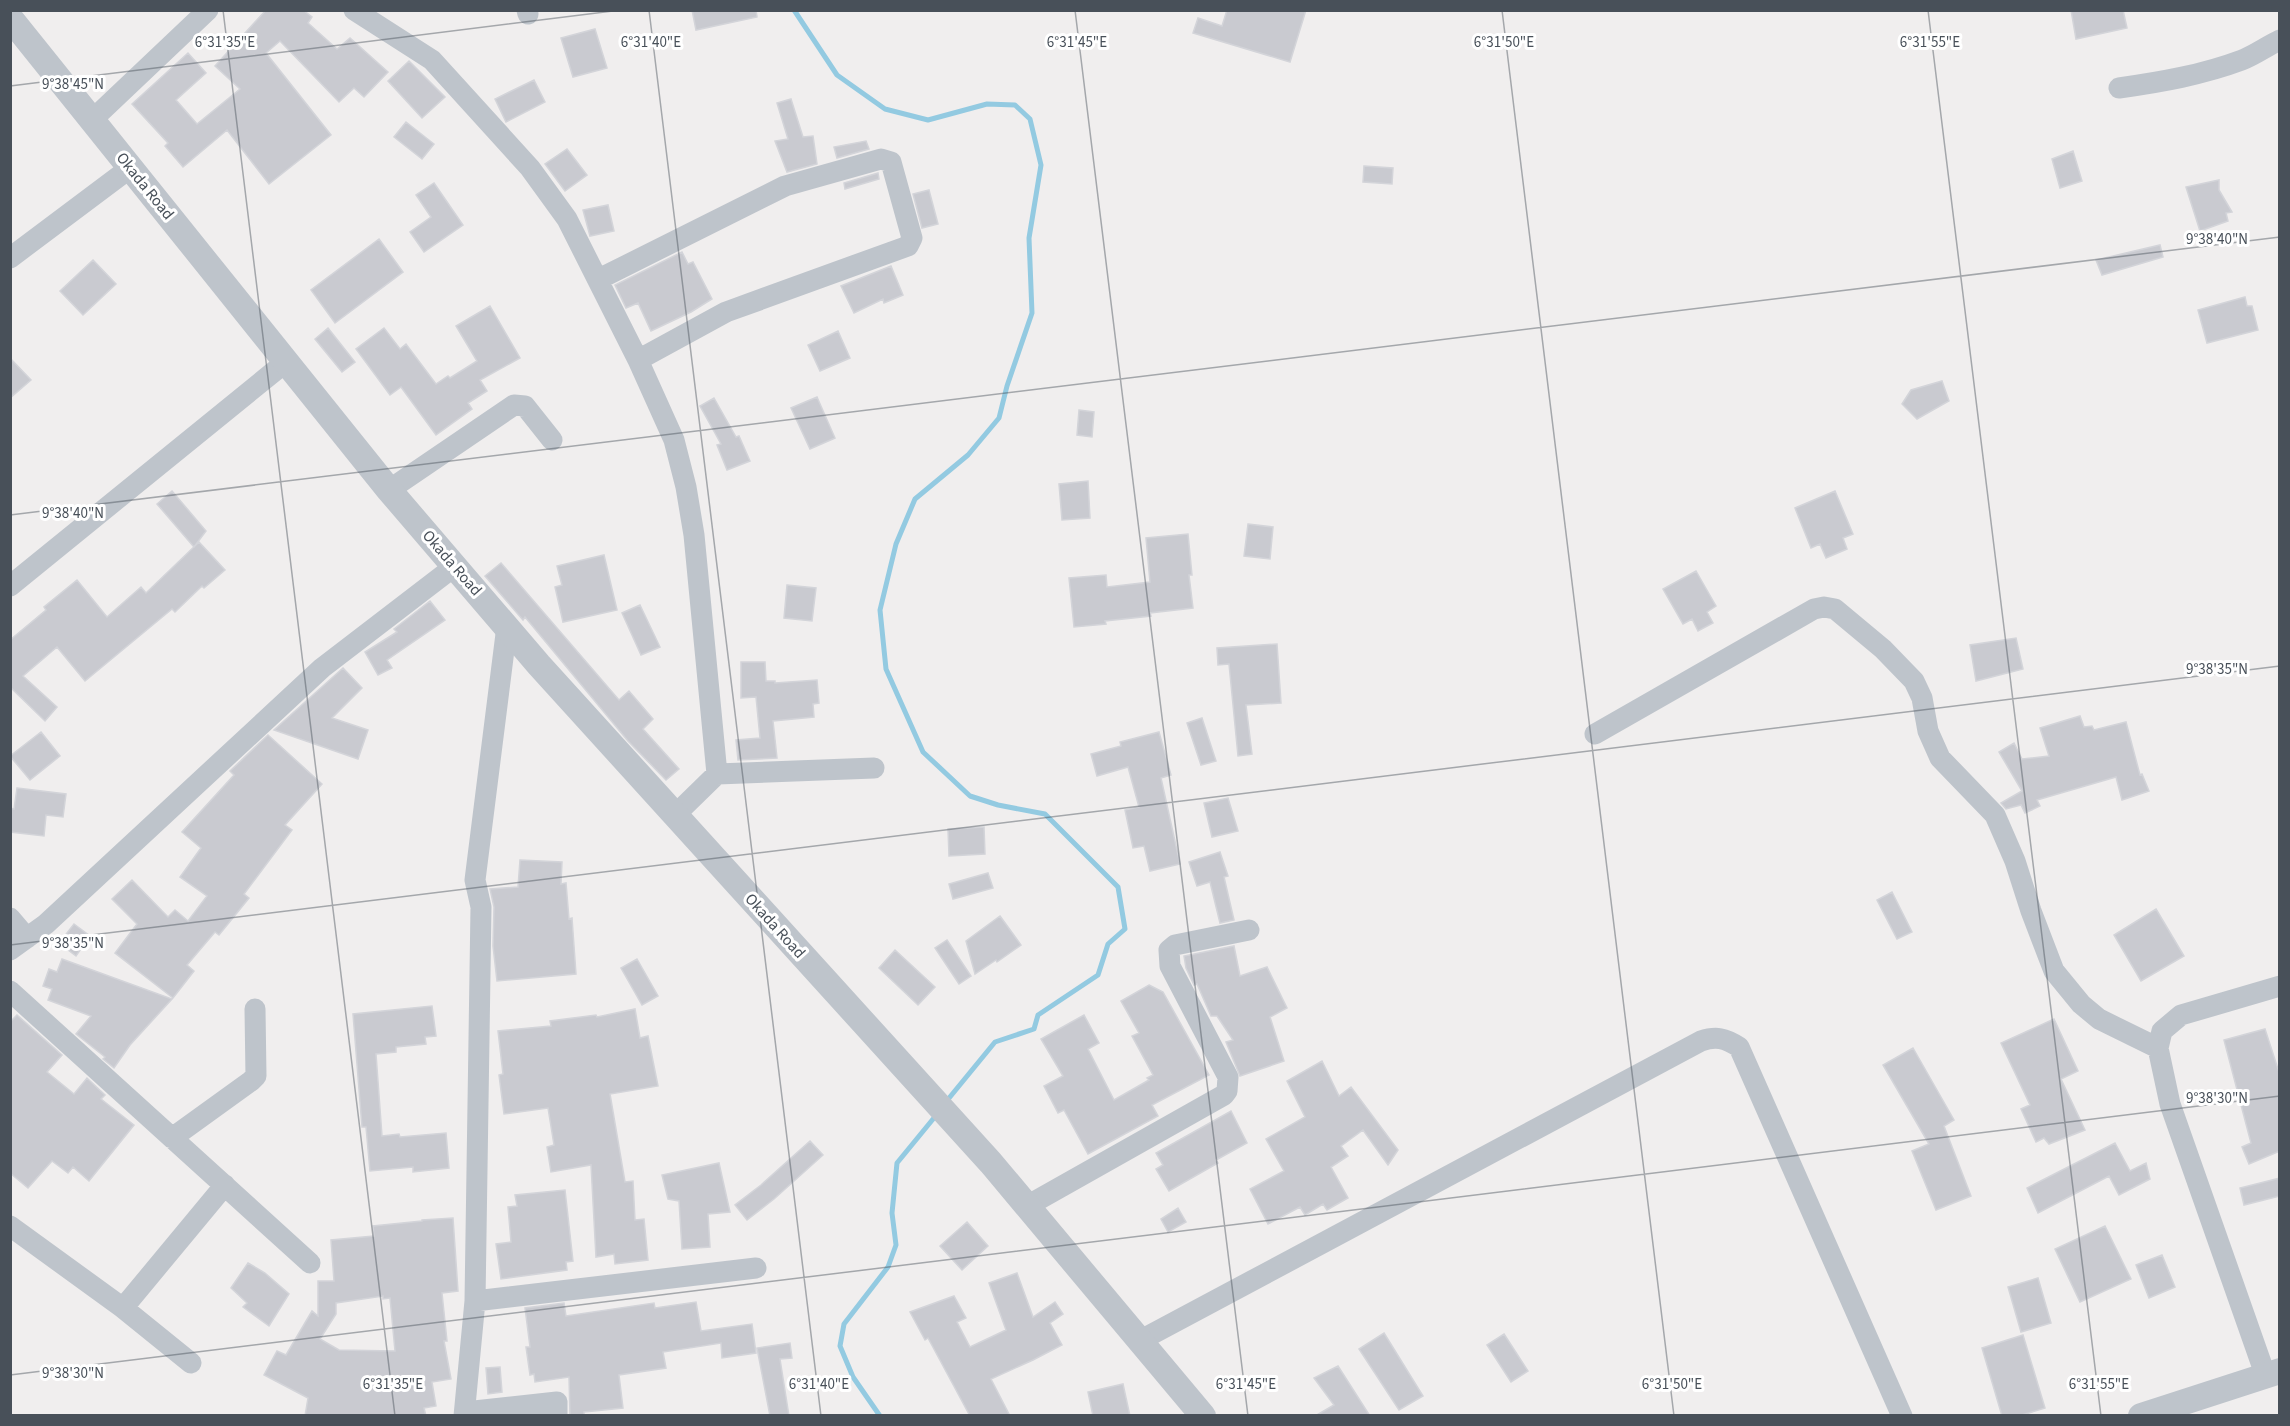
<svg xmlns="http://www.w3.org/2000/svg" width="2290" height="1426" font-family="'Source Sans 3',sans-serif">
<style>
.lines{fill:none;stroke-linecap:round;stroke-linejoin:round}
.stream{stroke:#93cae1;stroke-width:5}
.building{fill:#c9cad0;stroke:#d3d4d9;stroke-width:1.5;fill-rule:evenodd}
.minor{stroke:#bec4cb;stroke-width:21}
.tertiary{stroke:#bec4cb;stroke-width:26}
.ticks{fill:none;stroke:#485059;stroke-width:1.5;stroke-opacity:0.45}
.labels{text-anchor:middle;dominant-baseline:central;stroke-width:6;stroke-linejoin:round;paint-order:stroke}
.street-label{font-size:16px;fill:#485059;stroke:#fff}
.ticks-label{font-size:15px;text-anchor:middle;fill:#485059;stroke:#fff;stroke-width:6;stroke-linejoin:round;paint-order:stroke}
</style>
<rect width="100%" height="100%" fill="#f0eeee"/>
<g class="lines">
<!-- stream -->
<path class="stream" d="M794,10L837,75L885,109L928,120L987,104L1015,105L1030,119L1041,165L1029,238L1032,313L1007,386L999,418L968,455L915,499L896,544L880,610L886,669L923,752L970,796L998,805L1045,814L1118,887L1125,929L1108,944L1098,975L1038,1015L1034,1029L995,1042L945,1103
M880,1416L853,1377L840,1346L844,1324L888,1267L896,1245L892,1213L897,1163L938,1113"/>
</g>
<!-- building -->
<path class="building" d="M266,10H303L312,17L308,23L337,49L350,38L388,72L364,97L354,88L339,102L280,41L266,53L331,135L269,184L227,130L183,167L165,146L168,143L132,104L188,53L206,73L176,100L197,124L240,89L215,66Z
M692,10H756L757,17L696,30Z
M1227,10H1306L1290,62L1193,33L1198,18L1222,26Z
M2071,10H2123L2127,28L2076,39Z
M595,29L607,68L573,77L561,38Z
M409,61L445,97L422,118L388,81Z
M534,80L545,102L506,122L495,99Z
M791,99L803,137L813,136L817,164L787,172L775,141L788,139L777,103Z
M406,122L434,144L422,159L394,137Z
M866,141L869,149L837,158L834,147Z
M567,149L587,175L565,191L545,164Z
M2073,151L2082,181L2060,188L2052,159Z
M1364,166L1393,168L1392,184L1363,182Z
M878,173L879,179L845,189L844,183Z
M2219,180V190L2232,212L2226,213L2228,221L2200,231L2186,187Z
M434,183L463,225L424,252L410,232L431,217L416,195Z
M929,190L938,224L922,228L913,194Z
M608,205L614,231L590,236L583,210Z
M379,239L403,272L335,323L311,290Z
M2160,245L2163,257L2102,275L2096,260Z
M682,252L688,264L693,262L712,299L691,312L651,331L638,303L626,308L615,285Z
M93,260L116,284L83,315L60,291Z
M891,266L903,295L884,303L883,299L854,313L841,286Z
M2245,297L2247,306H2252L2258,330L2207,343L2198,310Z
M490,306L520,358L480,380L487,391L468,403L472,409L436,435L401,387L390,395L356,349L384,328L400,349L406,344L436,384L448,376L450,378L477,361L456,326Z
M328,328L355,362L342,372L315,339Z
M838,331L850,358L820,371L808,345Z
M10,358L31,380L10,398Z
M1942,381L1949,401L1917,419L1902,404L1911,390Z
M817,397L835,438L810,449L791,408Z
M714,398L736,437L739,436L750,461L727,470L717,445L721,444L700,406Z
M1079,410L1094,412L1092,437L1077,435Z
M1088,481L1090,518L1062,520L1059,484Z
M172,491L206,531L194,547L157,504Z
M1835,491L1853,534L1843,538L1847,549L1826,558L1820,544L1811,548L1795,508Z
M1248,524L1273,527L1270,559L1244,556Z
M1188,534L1192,575H1189L1193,608L1150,613L1151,616L1105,621L1106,624L1074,627L1069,578L1106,575L1107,587L1150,582L1146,538Z
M199,542L225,570L204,588L202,586L175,612L172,609L85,681L57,647L23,676L57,707L45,721L10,687V640L46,610L44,607L77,580L107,617L141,587L146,593Z
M604,555L617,610L563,622L555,587L562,585L557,566Z
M501,563L619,700L629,691L653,719L643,729L679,769L666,780L628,741L525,617L523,620L485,576Z
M1696,571L1716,606L1707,612L1713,623L1698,631L1692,619L1683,624L1663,589Z
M787,585L816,588L812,621L784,618Z
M430,601L445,620L387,660L392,668L378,675L365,652L397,632L394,629Z
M640,605L660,647L641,655L622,613Z
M2016,638L2023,669L1976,681L1970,645Z
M1277,644L1281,703L1246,705L1252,754L1238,756L1229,664L1218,665L1217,648Z
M741,662H765L766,681H775V683L817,680L819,703L813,704L814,717L773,721L777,758L738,760L736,740L760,738L756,697L741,698Z
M343,668L362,688L332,718L368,730L358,759L274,730Z
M2080,716L2084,727L2092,726L2094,730L2126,722L2140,775L2142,774L2149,791L2122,800L2116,777L2037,800L2040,806L2025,813L2021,805L2006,809L2001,803L2022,791L1999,752L2014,743L2022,759L2049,756L2040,728Z
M1202,718L1216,761L1201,765L1187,723Z
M41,732L60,756L30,780L10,756Z
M1159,732L1171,775L1161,778L1180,864L1150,871L1144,846L1133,848L1125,810L1139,807L1128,767L1097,776L1091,754L1121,746L1120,742Z
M268,735L322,784L285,825L292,830L244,894L249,898L219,935L215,932L187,965L194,971L173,998L115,953L137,924L112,899L132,880L168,917L175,910L188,921L207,896L180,877L201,848L182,832L234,775L230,771Z
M17,788L66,794L63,817L46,815L44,836L10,832V808L14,809Z
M1228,798L1238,831L1212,837L1204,803Z
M984,827L985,854L949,856L948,829Z
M1220,852L1228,876L1224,877L1234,920L1220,923L1210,882L1197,886L1189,862Z
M520,860L562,862L561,884L566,883L569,919L572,918L576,974L497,981L493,946L494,907L490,889L518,887Z
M988,873L993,888L953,899L949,884Z
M1892,892L1912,932L1897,939L1877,900Z
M2156,909L2184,956L2141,981L2114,935Z
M1000,916L1021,945L997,962L996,960L975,974L966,941Z
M74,924L90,936L76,956L59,943Z
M947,940L971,976L959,984L935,948Z
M1234,946L1240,976L1267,967L1287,1008L1270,1017L1284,1061L1240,1076L1226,1042L1233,1040L1217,1016H1211L1197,984L1194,985L1186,968L1184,956Z
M895,950L935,987L918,1005L879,968Z
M62,959L172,999L130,1045L114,1068L103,1059L105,1057L76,1034L91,1016L48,1000L52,989L43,986L49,969L57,972Z
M637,959L658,996L642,1005L621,968Z
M1149,985L1163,992L1209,1075L1152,1105L1158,1116L1088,1154L1064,1110L1058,1113L1044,1086L1063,1076L1041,1039L1084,1015L1099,1043L1088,1049L1114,1100L1149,1080L1147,1078L1153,1075L1132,1036L1139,1033L1121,1001Z
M432,1006L436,1036L425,1037L426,1044L396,1047V1052L376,1054L382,1136L399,1134L400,1137L446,1133L449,1168L413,1172V1167L370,1171L366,1127H362L353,1014Z
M635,1009L640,1038L648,1036L658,1086L610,1094L625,1182L633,1181L635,1220L644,1219L648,1260L615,1264L614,1254L596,1257L591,1165L551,1172L547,1147L554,1145L548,1108L504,1114L499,1075L503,1074L498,1031L551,1026L550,1021L596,1015L597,1017Z
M17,1015L62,1055L47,1072L74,1094L87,1078L105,1095L101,1099L134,1125L89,1181L73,1167L68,1173L52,1161L28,1188L10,1173V1022Z
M2054,1019L2078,1071L2061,1079L2085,1130L2049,1144L2044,1138L2036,1142L2021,1109L2030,1105L2001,1043Z
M2265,1029L2280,1075V1151L2249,1164L2242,1147L2251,1143L2224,1040Z
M1913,1048L1954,1120L1944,1126L1971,1196L1936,1210L1912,1151L1929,1144L1883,1065Z
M1322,1061L1339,1096L1351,1087L1398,1150L1388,1165L1363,1130L1341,1146L1348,1156L1331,1167L1348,1198L1327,1210L1323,1204L1305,1215L1300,1207L1268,1224L1250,1189L1284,1171L1266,1139L1305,1117L1287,1081Z
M1231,1111L1247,1143L1216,1160L1218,1163L1169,1191L1156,1169L1163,1165L1156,1153Z
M810,1141L823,1155L774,1199L747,1220L735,1205L761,1185Z
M2115,1143L2130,1171L2146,1163L2150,1179L2119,1195L2109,1176L2038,1213L2027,1188Z
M719,1163L730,1212L708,1214L710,1247L682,1249L679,1201L668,1199L662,1175Z
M2280,1178V1196L2244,1205L2240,1188Z
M565,1190L573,1261L566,1262L567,1270L501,1279L496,1244L511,1242L508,1207L517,1206L515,1195Z
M1178,1208L1186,1222L1168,1232L1161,1219Z
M453,1218L458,1291L442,1293L447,1341H444L451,1379L432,1382L436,1406L424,1408L426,1416H305L308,1398L264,1375L277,1351L286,1355L312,1311L318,1316V1281H334L331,1240L374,1236L373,1226L422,1221V1220ZM383,1296V1299L390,1298L395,1351L339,1350L320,1339L336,1314V1303Z
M967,1222L988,1246L962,1270L940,1246Z
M2105,1226L2131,1279L2080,1302L2055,1249Z
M2162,1255L2175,1287L2149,1298L2136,1265Z
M248,1263L265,1273L289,1294L269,1326L243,1307L247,1303L231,1288Z
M1017,1273L1033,1317L1055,1302L1063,1314L1050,1323L1062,1345L1033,1360L991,1379L1010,1416H970L928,1338L925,1340L910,1312L954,1296L966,1318L957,1322L970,1347L1006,1330L989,1283Z
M2038,1278L2051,1323L2021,1332L2008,1287Z
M696,1302L701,1331L752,1324L756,1353L722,1358L721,1343L663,1352L666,1368L619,1375L623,1408L584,1412V1416H570L569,1377L535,1382L534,1374L530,1375L526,1347H530L525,1308L564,1303L566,1316L654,1303L655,1308Z
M1384,1333L1423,1396L1399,1410L1359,1349Z
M1504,1334L1528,1371L1511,1382L1487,1345Z
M2023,1335L2045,1408L2019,1416H2002L1982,1348Z
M790,1343L792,1358L780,1359L789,1416H770L757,1348Z
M1338,1366L1370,1416H1315L1334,1405L1314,1378Z
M500,1367L502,1392L488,1394L486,1368Z
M1123,1384L1130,1416H1093L1088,1392Z"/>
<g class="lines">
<!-- minor -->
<path class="minor" d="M354,10L432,60L530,168L567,219L638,360L674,440L686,487L694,535L717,774L674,816
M527,10L528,14
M2119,88C2161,82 2202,75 2242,60C2255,55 2267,46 2280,40
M92,120L208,10
M10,258L130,168
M599,279L785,186L881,159L891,162L912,238L908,246L726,312L638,360
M389,490L514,405L525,406L552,440
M10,586L287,361
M1595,734L1814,609L1824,607L1835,609L1883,649L1914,681L1922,698L1928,731L1940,758L1995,815L2015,861L2031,911L2054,971L2081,1004L2099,1019L2158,1048
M717,774L874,768
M10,918L27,938
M10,950L46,924L322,668L455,566
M10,991L310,1263
M172,1138L251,1081L256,1076L255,1009
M1027,1206L1224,1095L1227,1091L1228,1077L1170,966L1169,950L1175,945L1249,930
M10,1226L123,1308L191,1363
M475,1301L756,1268
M123,1308L225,1185
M1141,1340L1701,1041C1716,1036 1725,1038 1739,1047L1902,1416
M2265,1374L2170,1104L2158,1048L2162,1031L2181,1015L2280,986
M465,1412L557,1402V1416
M464,1416L475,1301L481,907L475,880L507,626"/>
<!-- tertiary -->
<path class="tertiary" d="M10,18L389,490L539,665L991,1163L1203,1416
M2141,1416L2280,1371"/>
</g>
<!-- ticks -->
<path class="ticks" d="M223,10L395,1416M649,10L821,1416M1075,10L1248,1416M1502,10L1674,1416M1928,10L2101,1416M10,86L621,10M10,515L2280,237M10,945L2280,666M10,1375L2280,1096"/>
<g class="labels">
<!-- street labels -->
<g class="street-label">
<text transform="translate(145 186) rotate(51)">Okada Road</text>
<text transform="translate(452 563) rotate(49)">Okada Road</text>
<text transform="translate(775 926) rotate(48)">Okada Road</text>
</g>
</g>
<g class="ticks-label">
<text x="225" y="47">6°31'35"E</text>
<text x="651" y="47">6°31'40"E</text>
<text x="1077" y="47">6°31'45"E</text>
<text x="1504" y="47">6°31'50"E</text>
<text x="1930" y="47">6°31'55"E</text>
<text x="73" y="89">9°38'45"N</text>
<text x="2217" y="244">9°38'40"N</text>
<text x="73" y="518">9°38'40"N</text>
<text x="2217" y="674">9°38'35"N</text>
<text x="73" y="948">9°38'35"N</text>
<text x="2217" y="1103">9°38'30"N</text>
<text x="73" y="1378">9°38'30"N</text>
<text x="393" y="1389">6°31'35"E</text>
<text x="819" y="1389">6°31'40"E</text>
<text x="1246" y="1389">6°31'45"E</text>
<text x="1672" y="1389">6°31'50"E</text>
<text x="2099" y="1389">6°31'55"E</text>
</g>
<!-- border -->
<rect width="2290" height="1426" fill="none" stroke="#485059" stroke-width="24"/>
</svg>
